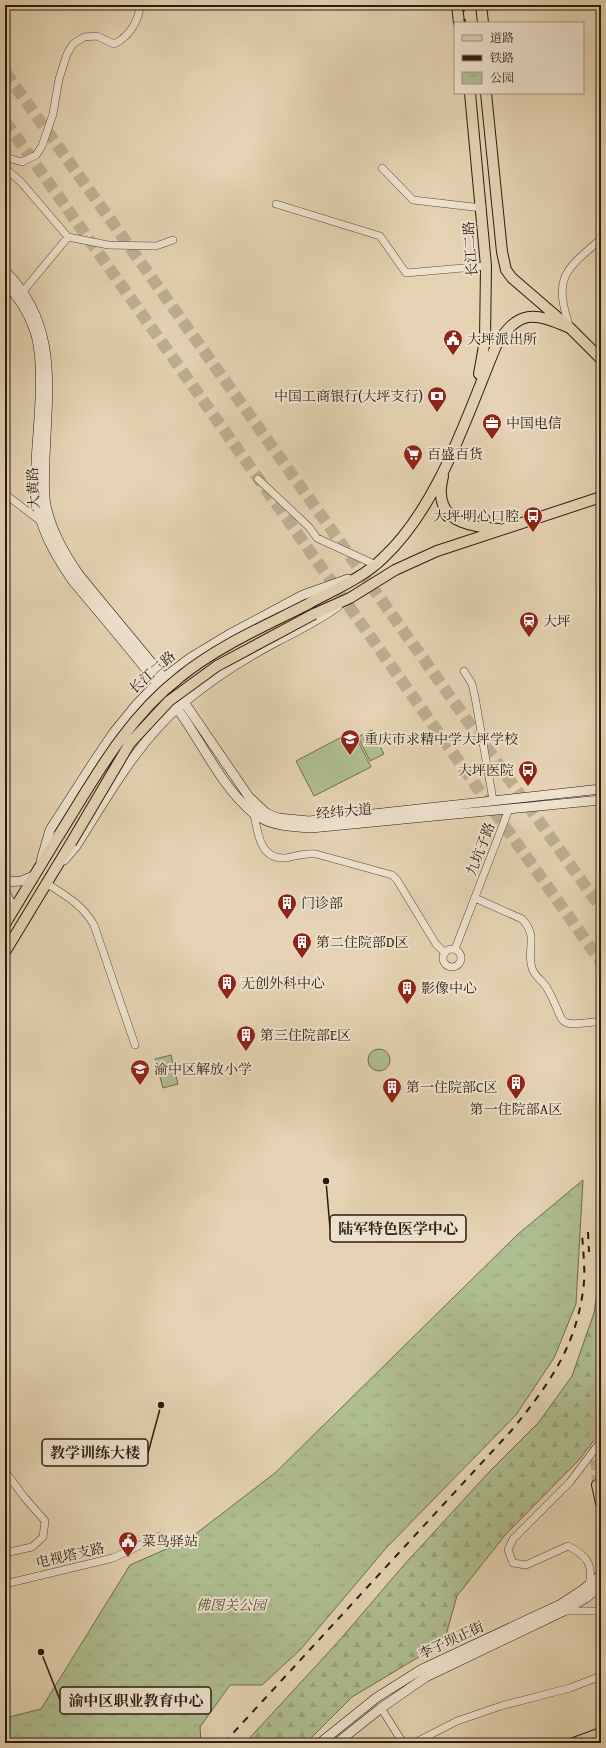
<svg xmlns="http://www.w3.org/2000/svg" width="606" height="1748" font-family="'Gentium Book Plus','Noto Serif SC',serif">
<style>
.grass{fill:#afbe91;stroke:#6c6d50}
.forest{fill:url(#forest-firs);stroke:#6c6d50}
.park{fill:url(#park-tufts);stroke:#6c6d50}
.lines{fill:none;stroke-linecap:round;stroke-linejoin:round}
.primary-tunnel{stroke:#bfae92;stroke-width:10;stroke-dasharray:10 5;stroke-linecap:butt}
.highway-tunnel{stroke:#bfae92;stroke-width:12;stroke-dasharray:12 6;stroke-linecap:butt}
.street-casing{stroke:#584a38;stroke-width:8}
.secondary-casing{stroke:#291c0f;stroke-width:10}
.primary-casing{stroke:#291c0f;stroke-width:12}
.street{stroke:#eee2ce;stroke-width:7}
.secondary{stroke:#eee2ce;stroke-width:9}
.primary{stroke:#e5d3b3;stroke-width:10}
.rail{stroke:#291c0f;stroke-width:2;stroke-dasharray:7 7;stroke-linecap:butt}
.primary-bridge-casing{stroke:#291c0f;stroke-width:12;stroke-linecap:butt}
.primary-bridge{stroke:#e5d3b3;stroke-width:10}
.labels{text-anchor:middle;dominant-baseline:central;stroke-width:4;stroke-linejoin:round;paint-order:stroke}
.street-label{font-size:14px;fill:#291c0f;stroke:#eee2ce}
.poi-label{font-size:14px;fill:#291c0f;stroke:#eee2ce;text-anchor:start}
.park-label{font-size:14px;font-style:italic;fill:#514d36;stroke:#eee2ce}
.leader{fill:none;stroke:#291c0f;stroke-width:1.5}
.callout-dot{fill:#291c0f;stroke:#eee2ce;stroke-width:1.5}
.callout{fill:#eee2ce;stroke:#291c0f;stroke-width:1.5}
.callout-label{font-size:15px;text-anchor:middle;font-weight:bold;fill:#291c0f}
</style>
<defs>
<pattern id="forest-firs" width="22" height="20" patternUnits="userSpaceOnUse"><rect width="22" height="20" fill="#afbe91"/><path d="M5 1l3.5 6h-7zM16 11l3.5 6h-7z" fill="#97a37c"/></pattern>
<pattern id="park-tufts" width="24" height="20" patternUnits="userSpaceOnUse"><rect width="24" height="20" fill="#afbe91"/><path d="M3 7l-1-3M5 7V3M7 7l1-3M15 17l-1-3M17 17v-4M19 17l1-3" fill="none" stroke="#97a37c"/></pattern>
</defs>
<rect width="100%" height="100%" fill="#e5d3b3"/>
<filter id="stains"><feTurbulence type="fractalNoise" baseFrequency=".005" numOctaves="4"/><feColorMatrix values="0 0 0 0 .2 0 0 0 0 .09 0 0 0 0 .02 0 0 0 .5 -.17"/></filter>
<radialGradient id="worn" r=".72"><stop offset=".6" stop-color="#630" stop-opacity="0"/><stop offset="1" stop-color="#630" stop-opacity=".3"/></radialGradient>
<!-- grass -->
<path class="grass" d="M372,730L384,754L370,761L358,737Z
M353,731L371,767L314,796L296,761Z
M368 1060a11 11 0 1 1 22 0a11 11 0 1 1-22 0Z
M171,1055L178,1084L163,1088L155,1059Z"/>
<!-- forest -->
<path class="forest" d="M601,1267V1431L579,1460L506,1534L457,1596L446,1635L427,1652L352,1697L306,1743H245L338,1642L403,1566L490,1471L539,1422L572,1376L594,1313Z"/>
<!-- park -->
<path class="park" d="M583,1180L576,1304L554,1358L516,1415L387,1547L300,1650L262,1685H230L200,1727L201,1743H5V1718L41,1709L130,1565L189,1539L275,1473L517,1235Z"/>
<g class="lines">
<!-- primary-tunnel -->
<path class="primary-tunnel" d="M597,1485L594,1437L595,1390L601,1366"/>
<!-- highway-tunnel -->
<path class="highway-tunnel" d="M5,72L601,908
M5,121L601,962"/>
<!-- street casing -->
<g class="street-casing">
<path id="street" d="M5,157L22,162L36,155L42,146L53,114L59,79L67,54L73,44L84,37L97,36L114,44C129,37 139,21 140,5
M5,168L21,182L68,237L108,245L156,246L173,240
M382,168L413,200L482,208
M276,204L380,236L406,273L486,266
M20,295L68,237
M570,328C553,277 564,271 601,239
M258,479L309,527L317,538L376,565
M5,494L43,523
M464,671L472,684L475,697L493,800
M253,810C258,830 258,860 286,858C296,856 305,853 316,854L392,875L397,880L436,944L445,953
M46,883C66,896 82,904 94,925L135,1045
M475,898L522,919C539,937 526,949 532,968C534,976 543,981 547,988C568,1024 551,1028 601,1021
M455,949L509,809
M443 958a9 9 0 1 1 18 0a9 9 0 1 1-18 0Z
M5,1471L24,1497L45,1521L43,1537L32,1547L5,1553
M5,1584L113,1558L160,1536
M589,1585C594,1564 586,1555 568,1546L526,1565L513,1563L508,1550L513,1539L570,1482L601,1441
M564,1611H601
M381,1708L403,1743
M414,1743L457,1721L501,1706L570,1688L601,1676"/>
</g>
<!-- secondary casing -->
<g class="secondary-casing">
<path id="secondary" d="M5,271C60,325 47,390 45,460C45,474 43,491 46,505C51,531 65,555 80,576L184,702L249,797L266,813L278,818L309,821L601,789
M5,283C18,296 28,312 34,329C46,361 38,426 36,461C36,477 35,494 38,510C44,536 57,558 72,580C107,622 143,664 176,707C202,742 220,785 253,813C269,826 292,827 311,828L601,800
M64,860L76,846C108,796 137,742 183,703C211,680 243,659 275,642C297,631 318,620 338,606
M41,861L50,830L95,760L114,732L136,705L157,683L190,658L228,635L303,595L348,579
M5,882L21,881L34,876
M5,892L11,904L10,915
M320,1743L376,1698L422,1669L561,1604L581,1591L601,1575
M337,1743L381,1708L426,1677L564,1611L586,1598L601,1585"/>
</g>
<!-- primary casing -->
<g class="primary-casing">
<path id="primary" d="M457,5L459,23
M481,5L483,23
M470,93L486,266L485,340L479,374
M486,93L502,252L506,270L512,278L570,328L601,359
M443,476C442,482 440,488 441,494C442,524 476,527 499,529
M308,604C333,590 363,578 383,558C439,506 467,415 496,346C518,309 534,312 570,328
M314,614L350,598L395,570L437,551L601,497
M5,924L59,835
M5,952L71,843
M597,1485L601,1503
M574,1743L601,1733"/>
</g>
<!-- street -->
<use href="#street" class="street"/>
<!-- secondary -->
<use href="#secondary" class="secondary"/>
<!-- primary -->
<use href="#primary" class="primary"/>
<!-- rail -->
<path class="rail" d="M463,5L465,23
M588,1232L589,1252
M224,1743L511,1431C547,1387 575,1349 583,1291C586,1272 583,1252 582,1233"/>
<!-- primary-bridge casing -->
<g class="primary-bridge-casing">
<path id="primary-bridge" d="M59,835C94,779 126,719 180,677C218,646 265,626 308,604
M71,843L130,743L169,701L217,666L314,614"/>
</g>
<!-- primary-bridge -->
<use href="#primary-bridge" class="primary-bridge"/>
</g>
<!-- icons -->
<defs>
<g id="civic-pin" transform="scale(1)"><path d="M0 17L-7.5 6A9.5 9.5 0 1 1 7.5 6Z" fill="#8f2418" stroke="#eee2ce"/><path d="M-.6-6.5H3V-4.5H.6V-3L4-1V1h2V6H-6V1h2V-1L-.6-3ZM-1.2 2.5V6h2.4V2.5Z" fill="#fff"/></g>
<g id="bank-pin" transform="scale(1)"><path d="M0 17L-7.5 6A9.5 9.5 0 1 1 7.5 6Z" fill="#8f2418" stroke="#eee2ce"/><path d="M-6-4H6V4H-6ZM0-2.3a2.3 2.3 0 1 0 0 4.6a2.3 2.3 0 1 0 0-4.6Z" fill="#fff"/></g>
<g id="office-pin" transform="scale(1)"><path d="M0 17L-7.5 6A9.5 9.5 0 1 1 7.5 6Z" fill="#8f2418" stroke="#eee2ce"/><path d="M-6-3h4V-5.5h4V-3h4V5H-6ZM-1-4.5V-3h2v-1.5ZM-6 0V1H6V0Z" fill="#fff"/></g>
<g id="supermarket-pin" transform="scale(1)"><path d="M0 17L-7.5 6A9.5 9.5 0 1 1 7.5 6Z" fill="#8f2418" stroke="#eee2ce"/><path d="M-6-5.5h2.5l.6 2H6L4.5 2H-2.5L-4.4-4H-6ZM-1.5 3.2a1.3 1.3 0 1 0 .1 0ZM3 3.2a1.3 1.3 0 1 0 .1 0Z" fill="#fff"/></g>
<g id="bus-pin" transform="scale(1)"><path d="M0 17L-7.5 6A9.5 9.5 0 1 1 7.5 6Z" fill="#8f2418" stroke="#eee2ce"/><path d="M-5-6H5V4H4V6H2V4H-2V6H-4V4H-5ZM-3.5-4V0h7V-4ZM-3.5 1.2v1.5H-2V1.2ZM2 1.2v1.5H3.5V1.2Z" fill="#fff"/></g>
<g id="station-pin" transform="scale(1)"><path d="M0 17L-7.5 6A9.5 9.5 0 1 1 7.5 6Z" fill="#8f2418" stroke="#eee2ce"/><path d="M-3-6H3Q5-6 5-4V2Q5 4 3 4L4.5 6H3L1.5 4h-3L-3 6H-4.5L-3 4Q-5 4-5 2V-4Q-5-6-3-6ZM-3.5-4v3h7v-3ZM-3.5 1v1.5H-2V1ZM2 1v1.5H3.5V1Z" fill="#fff"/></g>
<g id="school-pin" transform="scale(1)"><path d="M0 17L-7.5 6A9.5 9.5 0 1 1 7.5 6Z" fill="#8f2418" stroke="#eee2ce"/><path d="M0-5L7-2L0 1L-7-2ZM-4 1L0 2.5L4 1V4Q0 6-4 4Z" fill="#fff"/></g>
<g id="building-pin" transform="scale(1)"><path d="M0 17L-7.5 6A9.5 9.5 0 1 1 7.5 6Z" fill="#8f2418" stroke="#eee2ce"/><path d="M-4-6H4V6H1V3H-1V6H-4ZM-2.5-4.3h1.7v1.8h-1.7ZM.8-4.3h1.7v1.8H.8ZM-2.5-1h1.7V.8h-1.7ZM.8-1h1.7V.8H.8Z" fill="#fff"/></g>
</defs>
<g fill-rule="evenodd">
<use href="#civic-pin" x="453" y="339"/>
<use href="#bank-pin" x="437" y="396"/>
<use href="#office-pin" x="492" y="423"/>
<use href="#supermarket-pin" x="413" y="454"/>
<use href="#bus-pin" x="533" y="516"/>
<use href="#station-pin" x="529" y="621"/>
<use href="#school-pin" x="350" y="739"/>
<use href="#bus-pin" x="528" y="770"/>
<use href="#building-pin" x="287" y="903"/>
<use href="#building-pin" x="302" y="942"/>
<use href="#building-pin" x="227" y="983"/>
<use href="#building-pin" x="407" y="988"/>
<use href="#building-pin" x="246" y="1035"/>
<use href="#school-pin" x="140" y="1069"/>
<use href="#building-pin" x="516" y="1083"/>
<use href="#building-pin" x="392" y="1087"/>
<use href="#civic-pin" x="128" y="1541"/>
</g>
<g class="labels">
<!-- street labels -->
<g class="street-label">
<text transform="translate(470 249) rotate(-94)">长江二路</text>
<text transform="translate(33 488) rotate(-93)">大黄路</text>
<text transform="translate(152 672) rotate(-41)">长江二路</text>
<text transform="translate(344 811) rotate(-5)">经纬大道</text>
<text transform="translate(480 849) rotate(-69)">九坑子路</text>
<text transform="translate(70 1555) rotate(-13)">电视塔支路</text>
<text transform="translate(451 1640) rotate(-25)">李子坝正街</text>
</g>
<!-- poi labels -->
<g class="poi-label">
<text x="467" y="339">大坪派出所</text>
<text x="423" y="396" text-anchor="end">中国工商银行(大坪支行)</text>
<text x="506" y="423">中国电信</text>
<text x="427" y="454">百盛百货</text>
<text x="519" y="516" text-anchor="end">大坪‧明心口腔</text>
<text x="543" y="621">大坪</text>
<text x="364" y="739">重庆市求精中学大坪学校</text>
<text x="514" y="770" text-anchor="end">大坪医院</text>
<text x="301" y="903">门诊部</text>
<text x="316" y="942">第二住院部D区</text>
<text x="241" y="983">无创外科中心</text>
<text x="421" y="988">影像中心</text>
<text x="260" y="1035">第三住院部E区</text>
<text x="154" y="1069">渝中区解放小学</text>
<text x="406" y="1087">第一住院部C区</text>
<text x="516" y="1109" text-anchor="middle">第一住院部A区</text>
<text x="142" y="1541">菜鸟驿站</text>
</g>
<!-- park labels -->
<g class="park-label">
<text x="231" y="1605">佛图关公园</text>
</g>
</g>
<!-- callouts -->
<path class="leader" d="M326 1181L330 1228M161 1405L148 1453M41 1652L60 1700"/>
<g class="callout-dot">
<circle cx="326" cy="1181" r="4"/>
<circle cx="161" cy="1405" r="4"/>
<circle cx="41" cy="1652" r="4"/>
</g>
<g class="callout">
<rect x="330" y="1215" width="136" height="27" rx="4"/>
<rect x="42" y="1439" width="106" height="27" rx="4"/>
<rect x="60" y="1687" width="151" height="27" rx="4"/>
</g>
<g class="callout-label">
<text x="398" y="1234">陆军特色医学中心</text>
<text x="95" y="1458">教学训练大楼</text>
<text x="136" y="1706">渝中区职业教育中心</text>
</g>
<!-- margin -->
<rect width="606" height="1748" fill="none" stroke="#e5d3b3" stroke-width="20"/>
<rect x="6" y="6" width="594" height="1736" fill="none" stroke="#291c0f" stroke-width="2"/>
<rect x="10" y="10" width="586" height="1728" fill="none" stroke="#291c0f"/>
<!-- legend -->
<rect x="454" y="22" width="130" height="72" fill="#eee2ce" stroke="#9f9382"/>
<rect x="462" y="35" width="20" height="6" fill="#e5d3b3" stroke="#9f9382"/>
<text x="490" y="42" font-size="12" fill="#291c0f">道路</text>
<rect x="462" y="55" width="20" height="6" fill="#291c0f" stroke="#9f9382"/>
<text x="490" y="62" font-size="12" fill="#291c0f">铁路</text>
<rect x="462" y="72" width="20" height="12" fill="url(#park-tufts)" stroke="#9f9382"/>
<text x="490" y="82" font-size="12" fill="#291c0f">公园</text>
<rect width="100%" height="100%" filter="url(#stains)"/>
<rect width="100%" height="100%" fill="url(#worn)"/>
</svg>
